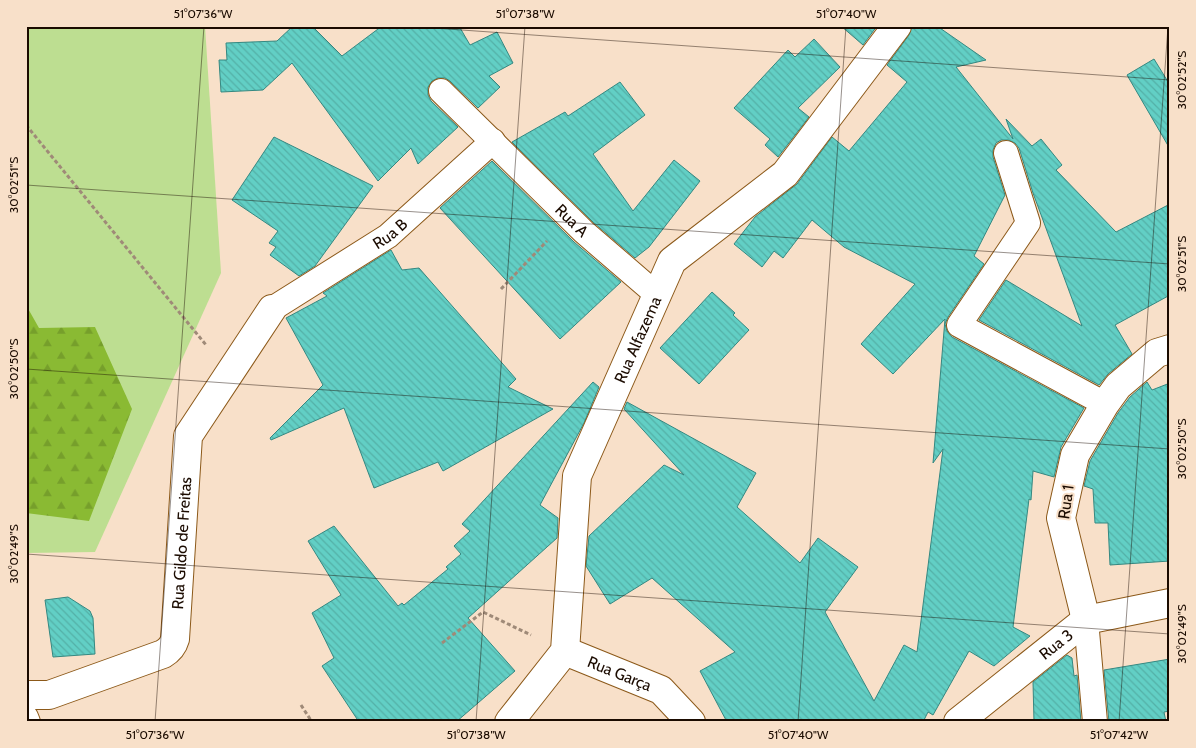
<svg xmlns="http://www.w3.org/2000/svg" width="1196" height="748" font-family="Cabin,sans-serif">
<style>
.grass{fill:#bdde91}
.forest{fill:url(#forest-firs)}
.building{fill:url(#building-back-hatch);stroke:#358881}
.lines{fill:none;stroke-linecap:round;stroke-linejoin:round}
.service-casing{stroke:#8c5919;stroke-width:26}
.minor-casing{stroke:#8c5919;stroke-width:30}
.path{stroke:#9f8a78;stroke-width:3;stroke-dasharray:4 2.5;stroke-linecap:butt}
.service{stroke:#fff;stroke-width:24}
.minor{stroke:#fff;stroke-width:28}
.ticks{fill:none;stroke:#1b0b00;stroke-width:1;stroke-opacity:0.45}
.labels{text-anchor:middle;dominant-baseline:central;stroke-width:4;stroke-linejoin:round;paint-order:stroke}
.street-label{font-size:16px;fill:#1b0b00;stroke:#f8e0c9}
.neatline{fill:none;stroke:#1b0b00;stroke-width:2}
.ticks-label{font-size:12px;text-anchor:middle;fill:#1b0b00}
</style>
<defs>
<pattern id="forest-firs" width="22" height="20" patternUnits="userSpaceOnUse" patternTransform="scale(1.25)"><rect width="22" height="20" fill="#8aba33"/><path d="M5 1l3.5 6h-7zM16 11l3.5 6h-7z" fill="#769f2b"/></pattern>
<pattern id="building-back-hatch" width="6" height="6" patternUnits="userSpaceOnUse" patternTransform="scale(1.25)"><rect width="6" height="6" fill="#62cfc5"/><path d="M-1 5l2 2M0 0l6 6M5-1l2 2" fill="none" stroke="#54b0a7"/></pattern>
</defs>
<rect width="100%" height="100%" fill="#f8e0c9"/>
<!-- grass -->
<path class="grass" d="M26,26H205L221,273L95,552L26,553Z"/>
<!-- forest -->
<path class="forest" d="M26,305L39,328L95,327L132,409L89,521L26,513Z"/>
<!-- building -->
<path class="building" d="M293,26H312L342,56L382,26H459L470,45L497,32L513,63L489,76L500,87L478,108L450,81L445,78H438L432,81L428,87V95L431,101L458,127L418,164L411,148L378,181L292,63L263,90L221,92L219,60H227L226,43L277,41Z
M841,26H877L863,45Z
M912,26H937L986,60L956,67L1013,139L1006,119L1032,146L1041,139L1062,165L1056,170L1116,232L1170,204V295L1115,325L1132,354L1108,374L1099,385L979,320L1006,280L1082,326L1033,193L1019,148L1015,143L1008,140H1001L996,143L993,150V157L1005,195L974,256L984,264L948,317L945,324L947,331L952,337L1084,408L1061,447L1054,477L1033,471L1031,500L1029,499L1013,627L1030,636L994,666L969,651L933,715L928,712L923,722H727L700,671L735,652L652,578L610,604L586,566L589,536L664,465L684,475L624,409L627,402L756,473L737,507L800,563L818,538L858,567L825,612L874,701L904,645L917,652L943,449L933,463L945,319L893,374L861,344L915,284L844,247L812,220L783,258L774,251L762,267L734,244L755,217L797,184L832,137L849,151L907,82L887,65L909,35Z
M814,39L840,67L798,108L809,117L778,157L765,145L770,139L734,108L788,50L795,57Z
M1154,59L1170,85V149L1127,75Z
M620,82L645,115L593,154L633,211L674,160L700,181L649,247L635,258L593,222L512,142L565,112L568,116Z
M274,137L373,186L315,266L299,276L270,255L276,247L269,243L278,231L232,200Z
M492,161L574,242L621,282L560,339L440,208Z
M391,250L402,270L419,268L516,379L508,387L553,409L443,471L438,462L374,488L344,408L271,440L270,438L323,385L286,318L327,296L323,293Z
M712,292L735,313L733,315L749,330L699,384L660,348Z
M593,382L599,387L584,423L540,505L558,518L557,538L468,618L515,671L456,722H359L322,666L334,658L312,613L341,595L308,541L334,526L398,606L402,603L404,605L448,569L446,567L461,554L454,546L470,531L462,524Z
M1147,382L1152,390L1170,383V561L1110,565L1108,523H1095L1093,489L1084,486L1090,461L1118,413L1130,397Z
M68,597L90,611L93,618L95,654L53,657L45,600Z
M1067,655L1072,658L1074,676L1077,675L1081,722H1034L1033,682Z
M1170,659V711L1164,712L1166,722H1109L1104,670Z"/>
<g class="lines">
<!-- service casing -->
<g class="service-casing">
<g id="service">
<path id="s1" d="M441,91L584,232L656,294"/>
<path d="M1006,153L1028,223L959,325L1105,404"/>
<path id="s2" d="M272,309L388,236L493,141"/>
<path d="M1086,620L1095,722"/>
<path d="M26,717L28,722"/>
</g>
</g>
<!-- minor casing -->
<g class="minor-casing">
<g id="minor">
<path d="M1086,620L1061,518L1075,455L1105,404L1118,386L1157,353L1170,349"/>
<path id="s3" d="M565,651L661,690L691,722"/>
<path id="s4" d="M26,695H49L163,654C170,650 173,646 175,639L188,436L272,309"/>
<path id="s5" d="M509,722L565,651L577,476L672,261L785,174L897,26"/>
<path id="s6" d="M958,722L1086,620L1170,603"/>
</g>
</g>
<!-- path -->
<path class="path" d="M26,125L206,345
M501,289L547,241
M442,643L483,612L531,635
M301,705L312,722"/>
<!-- service -->
<use href="#service" class="service"/>
<!-- minor -->
<use href="#minor" class="minor"/>
</g>
<!-- ticks -->
<path class="ticks" d="M405,26L1170,80M26,185L1170,264M26,369L1170,449M26,554L1170,634M155,722L204,26M476,722L525,26M798,722L846,26M1119,722L1168,26"/>
<g class="labels">
<!-- street labels -->
<g class="street-label">
<text stroke="none"><textPath href="#s1" startOffset="184">Rua A</textPath></text>
<text stroke="none"><textPath href="#s2" startOffset="140">Rua B</textPath></text>
<text stroke="none"><textPath href="#s5" startOffset="415">Rua Alfazema</textPath></text>
<text transform="translate(1066 502) rotate(-82)">Rua 1</text>
<text stroke="none"><textPath href="#s4" startOffset="260">Rua Gildo de Freitas</textPath></text>
<text stroke="none"><textPath href="#s6" startOffset="125">Rua 3</textPath></text>
<text stroke="none"><textPath href="#s3" startOffset="59">Rua Garça</textPath></text>
</g>
</g>
<!-- border -->
<rect width="1196" height="748" fill="none" stroke="#f8e0c9" stroke-width="55"/>
<rect x="28" y="28" width="1140" height="692" class="neatline"/>
<g class="ticks-label">
<text x="203" y="18">51°07'36"W</text>
<text x="525" y="18">51°07'38"W</text>
<text x="846" y="18">51°07'40"W</text>
<text transform="translate(1182 80) rotate(-90)" y="4">30°02'52"S</text>
<text transform="translate(14 185) rotate(-90)" y="4">30°02'51"S</text>
<text transform="translate(1182 264) rotate(-90)" y="4">30°02'51"S</text>
<text transform="translate(14 369) rotate(-90)" y="4">30°02'50"S</text>
<text transform="translate(1182 449) rotate(-90)" y="4">30°02'50"S</text>
<text transform="translate(14 554) rotate(-90)" y="4">30°02'49"S</text>
<text transform="translate(1182 634) rotate(-90)" y="4">30°02'49"S</text>
<text x="155" y="739">51°07'36"W</text>
<text x="476" y="739">51°07'38"W</text>
<text x="798" y="739">51°07'40"W</text>
<text x="1119" y="739">51°07'42"W</text>
</g>
</svg>
